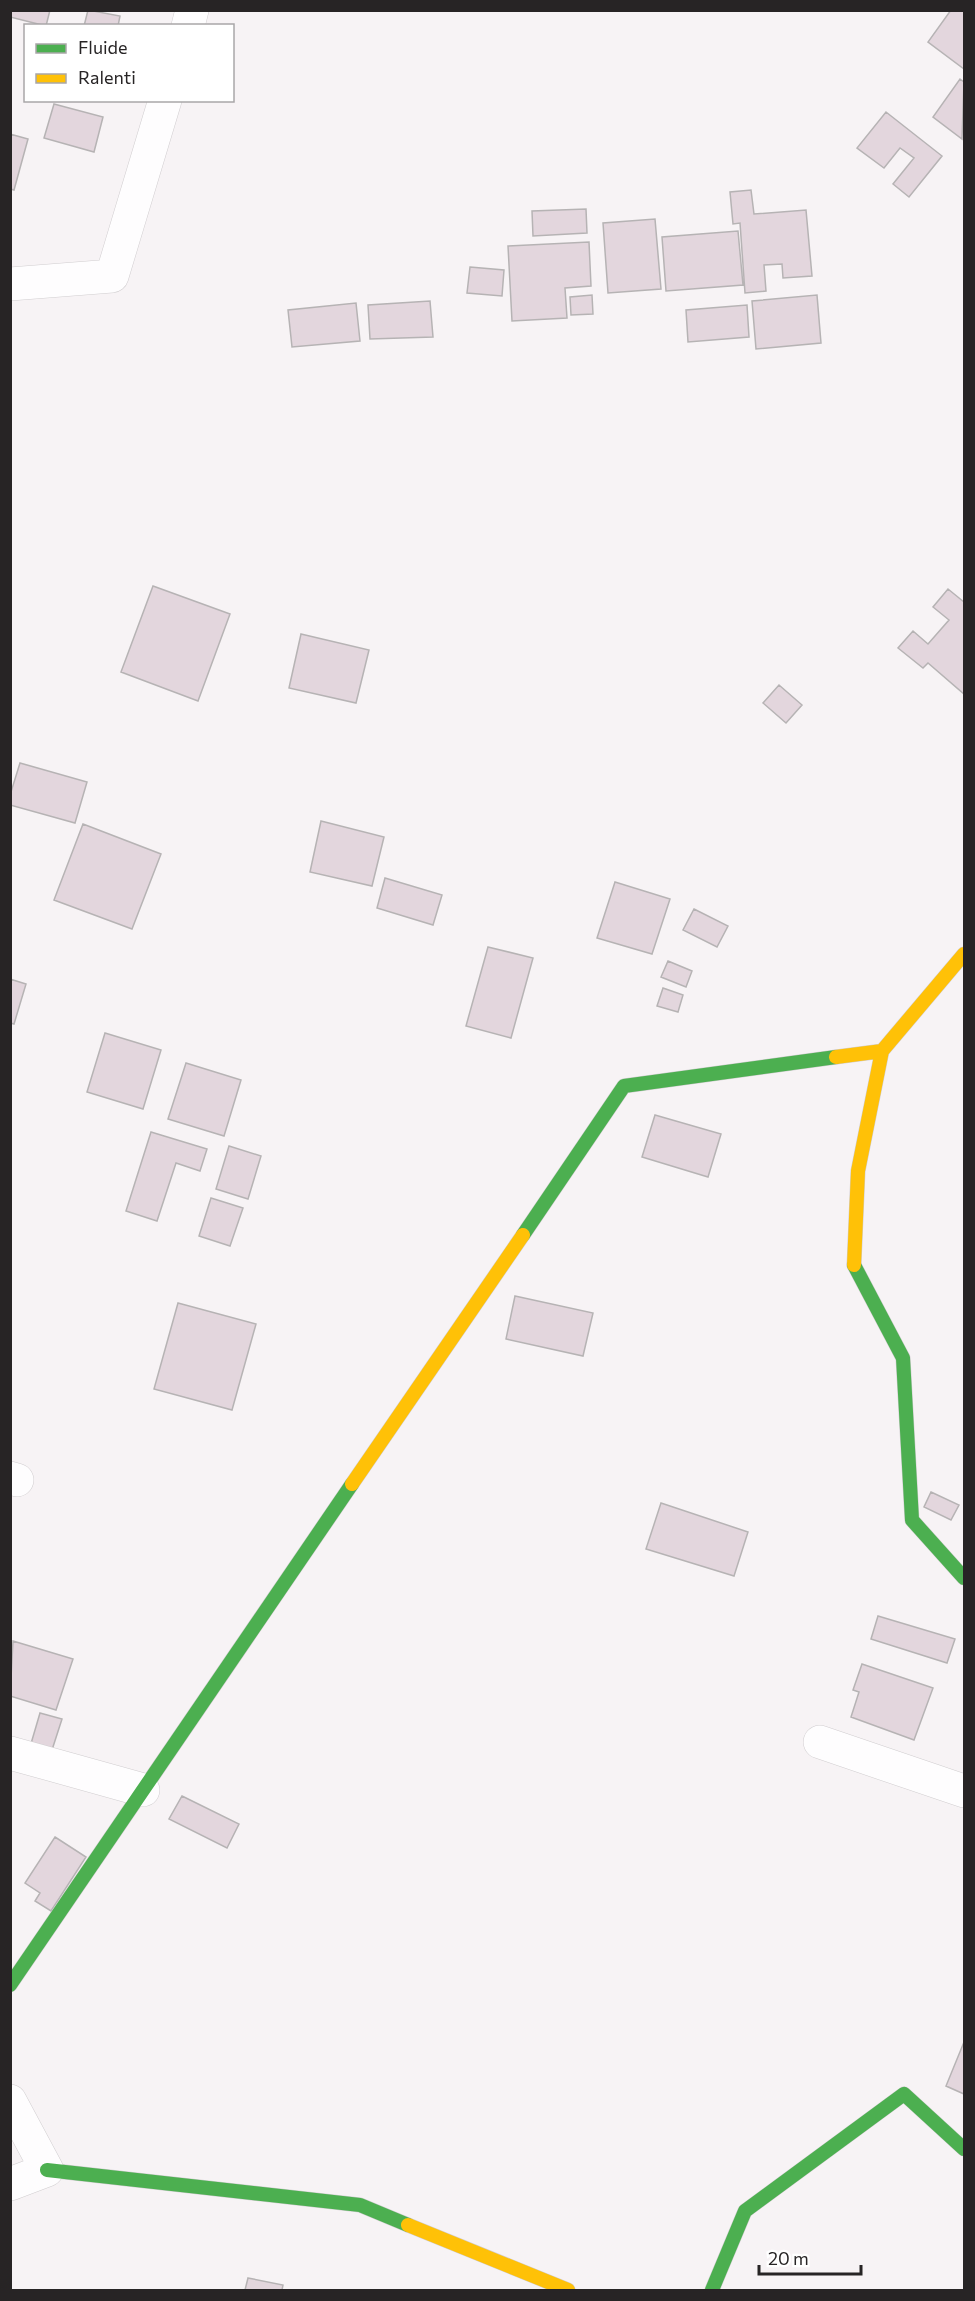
<svg xmlns="http://www.w3.org/2000/svg" width="975" height="2301" font-family="Commissioner,sans-serif">
<style>
.building{fill:#e3d6dd;stroke:#b6b3b4;stroke-width:1.5}
.lines{fill:none;stroke-linecap:round;stroke-linejoin:round}
.street-casing{stroke:#d1ced0;stroke-width:34}
.fast-casing{stroke:#d1ced0;stroke-width:15}
.slow-casing{stroke:#d1ced0;stroke-width:15}
.street{stroke:#fefdfe;stroke-width:33}
.fast{stroke:#4caf50;stroke-width:14}
.slow{stroke:#ffc107;stroke-width:14}
</style>
<rect width="100%" height="100%" fill="#f7f3f5"/>
<!-- building -->
<path class="building" d="M10,10H50L46,26L10,17Z
M88,10L120,16L118,26H84Z
M951,10H964V69L928,42Z
M960,79L964,82L962,139L933,117Z
M54,104L103,117L94,152L44,138Z
M886,112L942,156L909,197L893,184L914,158L900,148L884,168L857,148Z
M10,134L28,139L14,190L10,189Z
M751,190L754,214L806,210L812,276L783,278L782,264L764,265L766,291L745,293L740,223L733,224L730,192Z
M586,209L587,233L533,236L532,211Z
M655,219L661,289L608,293L603,223Z
M738,231L743,285L666,291L662,237Z
M589,242L591,286L565,288L567,318L512,321L508,246Z
M470,267L504,270L502,296L467,293Z
M592,295L593,314L571,315L570,297Z
M817,295L821,343L756,349L752,301Z
M430,301L433,337L370,339L368,305Z
M356,303L360,341L292,347L288,310Z
M747,305L749,337L688,342L686,310Z
M153,586L230,614L198,701L121,672Z
M948,589L964,602V694L928,663L923,668L898,648L913,631L928,644L949,620L933,607Z
M301,634L369,650L356,703L289,688Z
M779,685L802,705L786,723L763,703Z
M20,763L87,782L75,823L10,805V795Z
M321,821L384,837L372,886L310,872Z
M83,824L161,854L132,929L54,900Z
M385,878L442,895L433,925L377,908Z
M615,882L670,899L652,954L597,938Z
M694,909L728,926L717,947L683,930Z
M488,947L533,958L511,1038L466,1026Z
M668,961L692,971L686,987L661,977Z
M10,979L26,984L14,1024L10,1023Z
M663,988L683,995L678,1012L657,1006Z
M105,1033L161,1050L143,1109L87,1092Z
M186,1063L241,1080L224,1136L168,1119Z
M655,1115L721,1134L708,1177L642,1157Z
M151,1132L207,1149L200,1171L176,1163L157,1221L126,1211Z
M229,1146L261,1156L248,1199L216,1189Z
M211,1198L243,1208L230,1246L199,1236Z
M515,1296L593,1313L583,1356L506,1339Z
M178,1303L256,1324L232,1410L154,1389Z
M931,1492L959,1505L951,1520L924,1507Z
M661,1503L748,1532L734,1576L646,1549Z
M878,1616L955,1639L947,1663L871,1639Z
M13,1641L73,1659L56,1710L10,1696Z
M862,1664L933,1688L914,1740L851,1717L859,1692L853,1690Z
M40,1713L62,1719L51,1753L30,1747Z
M182,1796L239,1824L227,1848L169,1819Z
M55,1837L86,1857L51,1911L35,1901L40,1893L25,1883Z
M964,2042V2094L946,2086Z
M248,2278L283,2285L282,2290H245Z"/>
<g class="lines">
<!-- street casing -->
<g class="street-casing">
<path id="street" d="M188,26L192,10
M10,284L112,276L165,100
M10,1478L17,1480
M820,1742L964,1791
M10,1753L143,1790
M10,2101L47,2170L10,2184"/>
</g>
<!-- fast casing -->
<g class="fast-casing">
<path id="fast" d="M523,1235L624,1086L836,1057
M854,1265L903,1358L912,1520L964,1578
M10,1985L352,1484
M47,2170L360,2205L408,2225
M712,2290L745,2211L904,2094L964,2149"/>
</g>
<!-- slow casing -->
<g class="slow-casing">
<path id="slow" d="M836,1057L882,1051L964,954
M854,1265L858,1171L882,1051
M352,1484L523,1235
M408,2225L568,2290"/>
</g>
<!-- street -->
<use href="#street" class="street"/>
<!-- fast -->
<use href="#fast" class="fast"/>
<!-- slow -->
<use href="#slow" class="slow"/>
</g>
<!-- border -->
<rect width="975" height="2301" fill="none" stroke="#272425" stroke-width="24"/>
<!-- legend -->
<rect x="24" y="24" width="210" height="78" fill="#ffffff" stroke="#a9a7a8" stroke-width="1.5"/>
<rect x="36" y="44" width="30" height="9" fill="#4caf50" stroke="#a9a7a8" stroke-width="1.5"/>
<text x="78" y="54" font-size="18" fill="#272425">Fluide</text>
<rect x="36" y="74" width="30" height="9" fill="#ffc107" stroke="#a9a7a8" stroke-width="1.5"/>
<text x="78" y="84" font-size="18" fill="#272425">Ralenti</text>
<!-- scale -->
<path d="M759 2265v9h102v-9" fill="none" stroke="#272425" stroke-width="3"/>
<text x="768" y="2265" font-size="18" fill="#272425" stroke="#ffffff" stroke-width="4.5" paint-order="stroke">20 m</text>
</svg>
